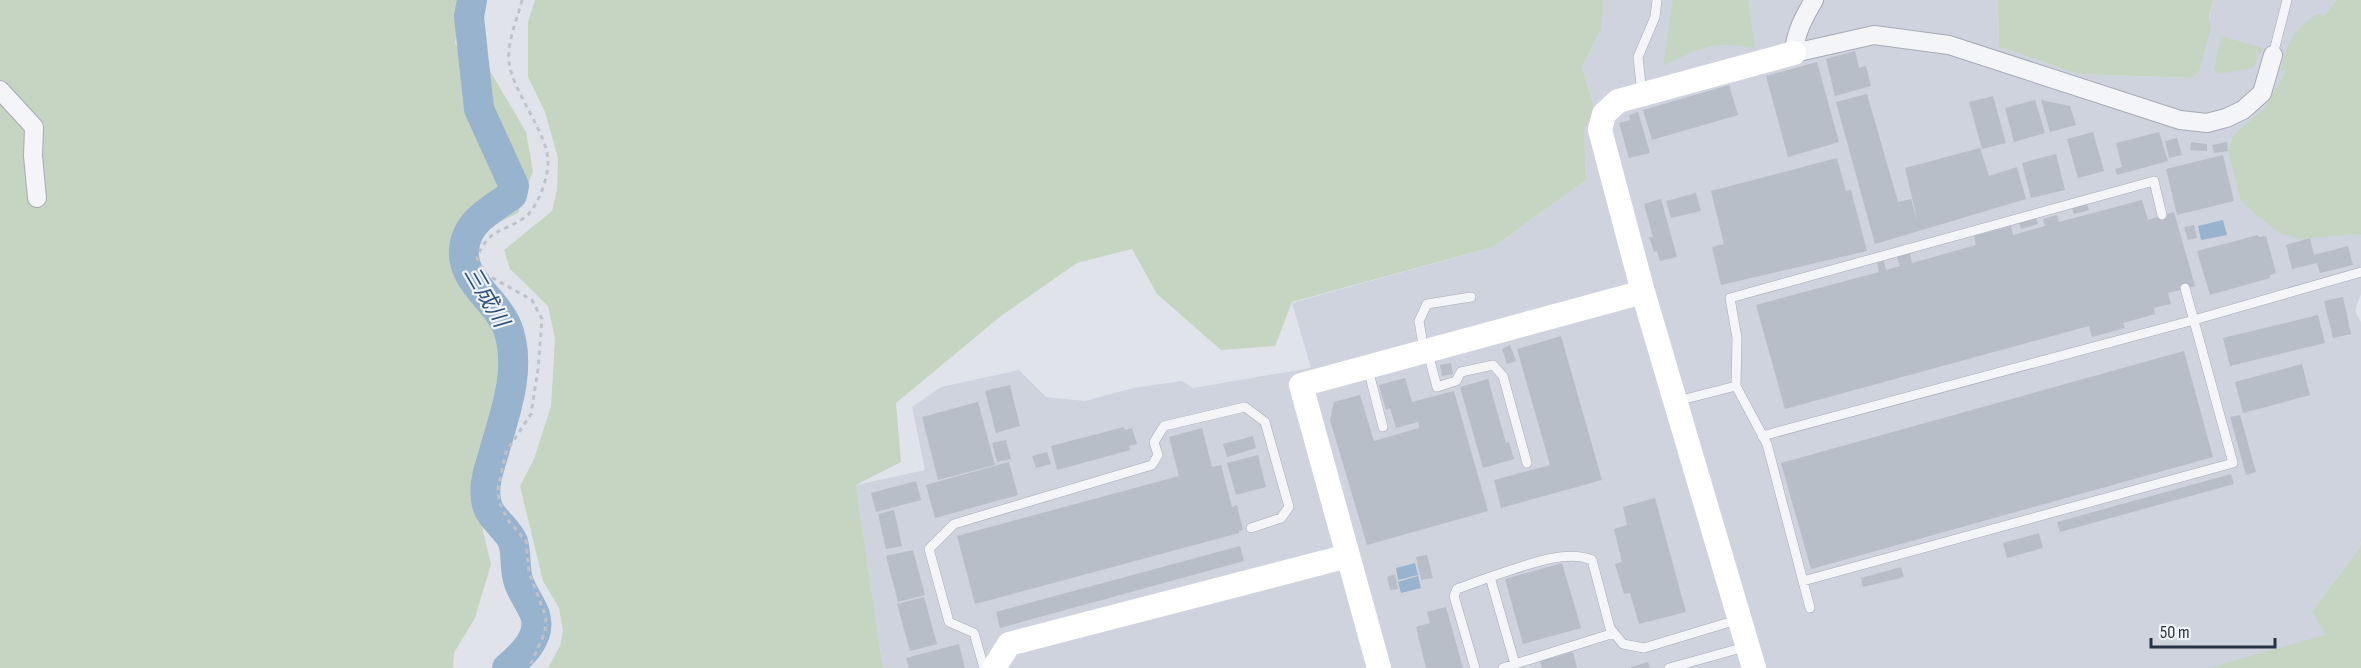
<svg xmlns="http://www.w3.org/2000/svg" width="2361" height="668" font-family="'Sofia Sans Condensed','Noto Sans JP',sans-serif">
<style>
.built{fill:#ced3dd}
.green{fill:#c6d5c1}
.water{fill:#98b3cd}
.lines{fill:none;stroke-linecap:round;stroke-linejoin:round}
.river{stroke:#98b3cd;stroke-width:30}
.building{fill:#b7bec8}
.lane-casing{stroke:#a5abb5;stroke-width:10}
.street-casing{stroke:#a5abb5;stroke-width:20}
.path{stroke:#bec2c9;stroke-width:3;stroke-dasharray:4.5 4.5;stroke-linecap:butt}
.lane{stroke:#f3f5f8;stroke-width:9}
.street{stroke:#f3f5f8;stroke-width:18}
.secondary{stroke:#fff;stroke-width:24}
.labels{text-anchor:middle;dominant-baseline:central;stroke-width:4.5;stroke-linejoin:round;paint-order:stroke}
.water-label{font-size:22px;font-style:italic;fill:#2e527b;stroke:#f0f3f8}
</style>
<rect width="100%" height="100%" fill="#e0e4ea"/>
<!-- built -->
<path class="built" d="M1604,0H1998L1999,47L2078,74L2192,78L2199,72L2213,0H2336L2295,56L2264,110L2234,134L2361,236V294L2355,311L2361,322V542L2360,547L2312,612L2345,668H883L856,485L925,470L912,407L941,387L1019,370L1046,397L1085,401L1133,388L1182,381L1193,388L1311,368L1292,303L1493,247L1586,180L1584,130L1595,111L1582,67L1601,30Z"/>
<!-- green -->
<path class="green" d="M0,0H461L455,44L486,64L526,132L533,171L518,213L469,237L467,263L522,330L523,364L514,420L483,484L479,514L491,564L475,618L454,653L453,668H0Z
M535,0H1604L1601,30L1582,67L1595,111L1584,130L1586,180L1493,247L1292,302L1275,346L1221,350L1157,294L1132,249L1077,263L1001,316L896,403L901,462L856,485L883,668H548L560,646L563,631L559,608L543,581L520,486L534,459L551,406L555,338L548,306L510,269L504,250L552,211L557,190L558,158L545,112L528,77V22Z
M1673,0H1748L1755,48C1712,40 1700,48 1663,66Z
M1998,0H2213L2209,17L2211,28L2199,72L2192,78L2078,74L1999,47Z
M2336,0H2361V236L2359,234L2299,239L2279,233L2241,202L2228,151L2234,134L2264,109L2286,71L2281,69C2287,43 2294,27 2318,14L2324,16Z
M2221,36L2263,48L2261,54L2256,52L2255,55L2258,56L2253,68L2218,74L2214,69Z
M2361,542V668H2208L2325,635L2312,612L2360,547Z"/>
<!-- water -->
<path class="water" d="M2223,220L2227,235L2201,240L2198,226Z
M1415,563L1418,575L1398,580L1396,568Z
M1418,576L1421,588L1401,593L1398,582Z"/>
<g class="lines">
<!-- river -->
<path class="river" d="M472,0L469,17L479,109L514,186L512,195C491,210 465,222 464,251C462,283 500,302 509,332C521,372 505,413 494,452C489,470 482,486 487,505C491,519 508,529 513,542C517,555 514,570 519,583C523,594 531,604 535,615C542,637 522,655 507,668"/>
</g>
<!-- building -->
<path class="building" d="M1855,51L1859,68L1866,66L1871,86L1835,96L1826,59Z
M1817,62L1839,142L1788,157L1766,76Z
M1729,85L1738,115L1652,140L1643,110Z
M1867,94L1898,202L1911,199L1918,223L1905,168L1980,148L1989,176L2017,167L2026,199L1875,244L1836,102Z
M1993,96L2006,143L1982,149L1969,102Z
M2035,100L2045,133L2014,142L2005,108Z
M2041,100L2070,106L2076,125L2050,132Z
M1638,112L1650,153L1629,158L1619,123L1630,120L1629,115Z
M2093,132L2104,171L2078,178L2067,139Z
M2159,132L2168,161L2117,175L2115,169L2122,167L2116,143Z
M2177,138L2182,155L2169,158L2165,141Z
M2191,142L2207,144V151L2190,150Z
M2227,142L2228,151L2214,153L2212,145Z
M2056,154L2065,190L2031,198L2022,163Z
M2223,155L2234,201L2177,215L2166,169Z
M1837,158L1846,191L1851,190L1867,251L1721,285L1712,247L1724,244L1711,191Z
M1696,193L1701,211L1671,218L1666,201Z
M1661,199L1677,257L1660,261L1657,251L1654,252L1649,237H1653L1644,204Z
M2142,200L2148,220L2174,212L2195,286L2168,293L2171,304L2154,308L2155,314L2123,323L2125,328L2092,337L2089,326L1785,409L1756,305L1879,272L1877,263L1884,261L1886,270L1900,266L1897,257L1910,253L1912,263L1976,245L1974,236L2011,226L2013,235L2045,226L2043,219L2057,215L2059,222Z
M2087,204L2089,210L2074,214L2072,208Z
M2036,218L2038,224L2021,229L2019,222Z
M2194,225L2197,238L2188,240L2184,227Z
M2258,235L2259,237L2266,236L2276,273L2270,275V278L2210,295L2197,251Z
M2310,238L2314,255L2348,246L2353,265L2320,273L2317,263L2292,269L2286,245Z
M2343,297L2351,334L2333,338L2324,301Z
M2318,315L2325,343L2230,366L2223,338Z
M1561,336L1602,480L1501,508L1494,480L1550,465L1517,349Z
M1510,345L1516,361L1507,364L1502,349Z
M2184,351L2213,457L1811,569L1781,463Z
M1451,363L1453,374L1442,376L1440,365Z
M2302,364L2310,395L2243,413L2235,382Z
M1405,378L1412,402L1454,391L1488,511L1367,545L1330,420L1334,402L1360,395L1374,441L1419,428L1418,422L1396,428L1390,408L1386,410L1379,385Z
M1488,379L1506,443L1509,442L1514,459L1483,468L1460,387Z
M1010,385L1020,426L996,433L985,391Z
M978,402L995,465L938,480L922,417Z
M2240,415L2256,472L2246,475L2230,417Z
M1124,427L1125,430L1132,428L1137,444L1129,446L1130,450L1057,470L1051,446Z
M1202,428L1212,467L1221,465L1232,507L1237,505L1243,530L1239,531V533L975,604L957,536L1179,476L1169,437Z
M1253,436L1256,448L1227,457L1223,444Z
M1006,440L1011,459L997,462L992,443Z
M1047,452L1051,464L1036,468L1032,456Z
M1258,455L1266,487L1236,495L1227,463Z
M1009,462L1018,495L935,518L926,485Z
M2231,474L2234,484L2060,532L2057,522Z
M916,481L921,500L876,512L871,493Z
M1655,498L1686,612L1639,624L1630,593L1624,594L1615,564L1622,562L1614,529L1627,525L1623,507Z
M894,510L902,546L886,549L878,514Z
M2039,533L2043,548L2007,558L2003,543Z
M1240,546L1244,561L1000,628L996,612Z
M913,550L925,595L898,602L886,556Z
M1427,555L1433,578L1421,580L1416,557Z
M1562,563L1581,628L1523,644L1505,579Z
M1901,567L1904,577L1863,587L1861,578Z
M1395,574L1398,589L1390,590L1387,577Z
M924,597L937,644L910,651L897,604Z
M1446,607L1463,668H1426L1416,627L1430,623L1427,612Z
M959,644L965,668H909L906,658Z
M1573,652L1577,668H1542L1540,661Z
M1648,662L1650,668H1631V667Z"/>
<g class="lines">
<!-- lane casing -->
<g class="lane-casing">
<path id="lane" d="M2273,55L2287,0
M1642,94L1638,57L1655,17L1657,0
M1424,351L1419,321L1427,304L1471,297
M1428,353L1437,387L1456,381L1461,372L1493,365L1503,376L1527,463
M1368,369L1383,427
M1736,386L1737,338L1730,298L2154,181L2162,215
M1677,401L1736,386L1767,444L1810,608
M1762,436L2194,320L2361,272
M1803,581L2233,463L2185,288
M1614,633L1515,664L1490,577C1520,568 1563,548 1592,560L1610,628L1623,644L1644,648L1740,619
M984,668L974,633L949,622L929,549L954,524L1152,465L1158,455L1154,442L1164,426L1245,407L1265,422L1289,507L1281,518L1251,528
M1475,668L1454,596L1457,589L1490,577
M1503,668L1515,664
M1669,668L1745,647"/>
</g>
<!-- street casing -->
<g class="street-casing">
<path id="street" d="M1814,0C1804,17 1795,33 1794,53L1874,35L1949,45L2180,120L2207,123L2226,118L2243,110L2262,93L2273,55
M0,90L34,127L33,156L37,198"/>
</g>
<!-- path -->
<path class="path" d="M522,0C517,20 507,41 509,62C513,94 550,135 548,165C547,181 537,209 524,218C501,233 488,229 477,258L484,273L532,300L542,319L538,369L531,414L506,452L498,488L499,502L508,520L526,541L529,572L546,617L545,632L529,668"/>
<!-- lane -->
<use href="#lane" class="lane"/>
<!-- street -->
<use href="#street" class="street"/>
<!-- secondary -->
<path class="secondary" d="M994,668L1009,644L1348,556
M1379,668L1301,385L1643,292
M1754,668L1643,292L1600,130L1604,114L1618,101L1794,53"/>
</g>
<g class="labels">
<!-- water labels -->
<g class="water-label">
<text transform="translate(486 297) rotate(60)">三成川</text>
</g>
</g>
<!-- scale -->
<path d="M2151 638v9h124v-9" fill="none" stroke="#273243" stroke-width="3"/>
<text x="2160" y="638" font-size="18" fill="#273243" stroke="#f0f3f8" stroke-width="4.5" paint-order="stroke">50 m</text>
</svg>
